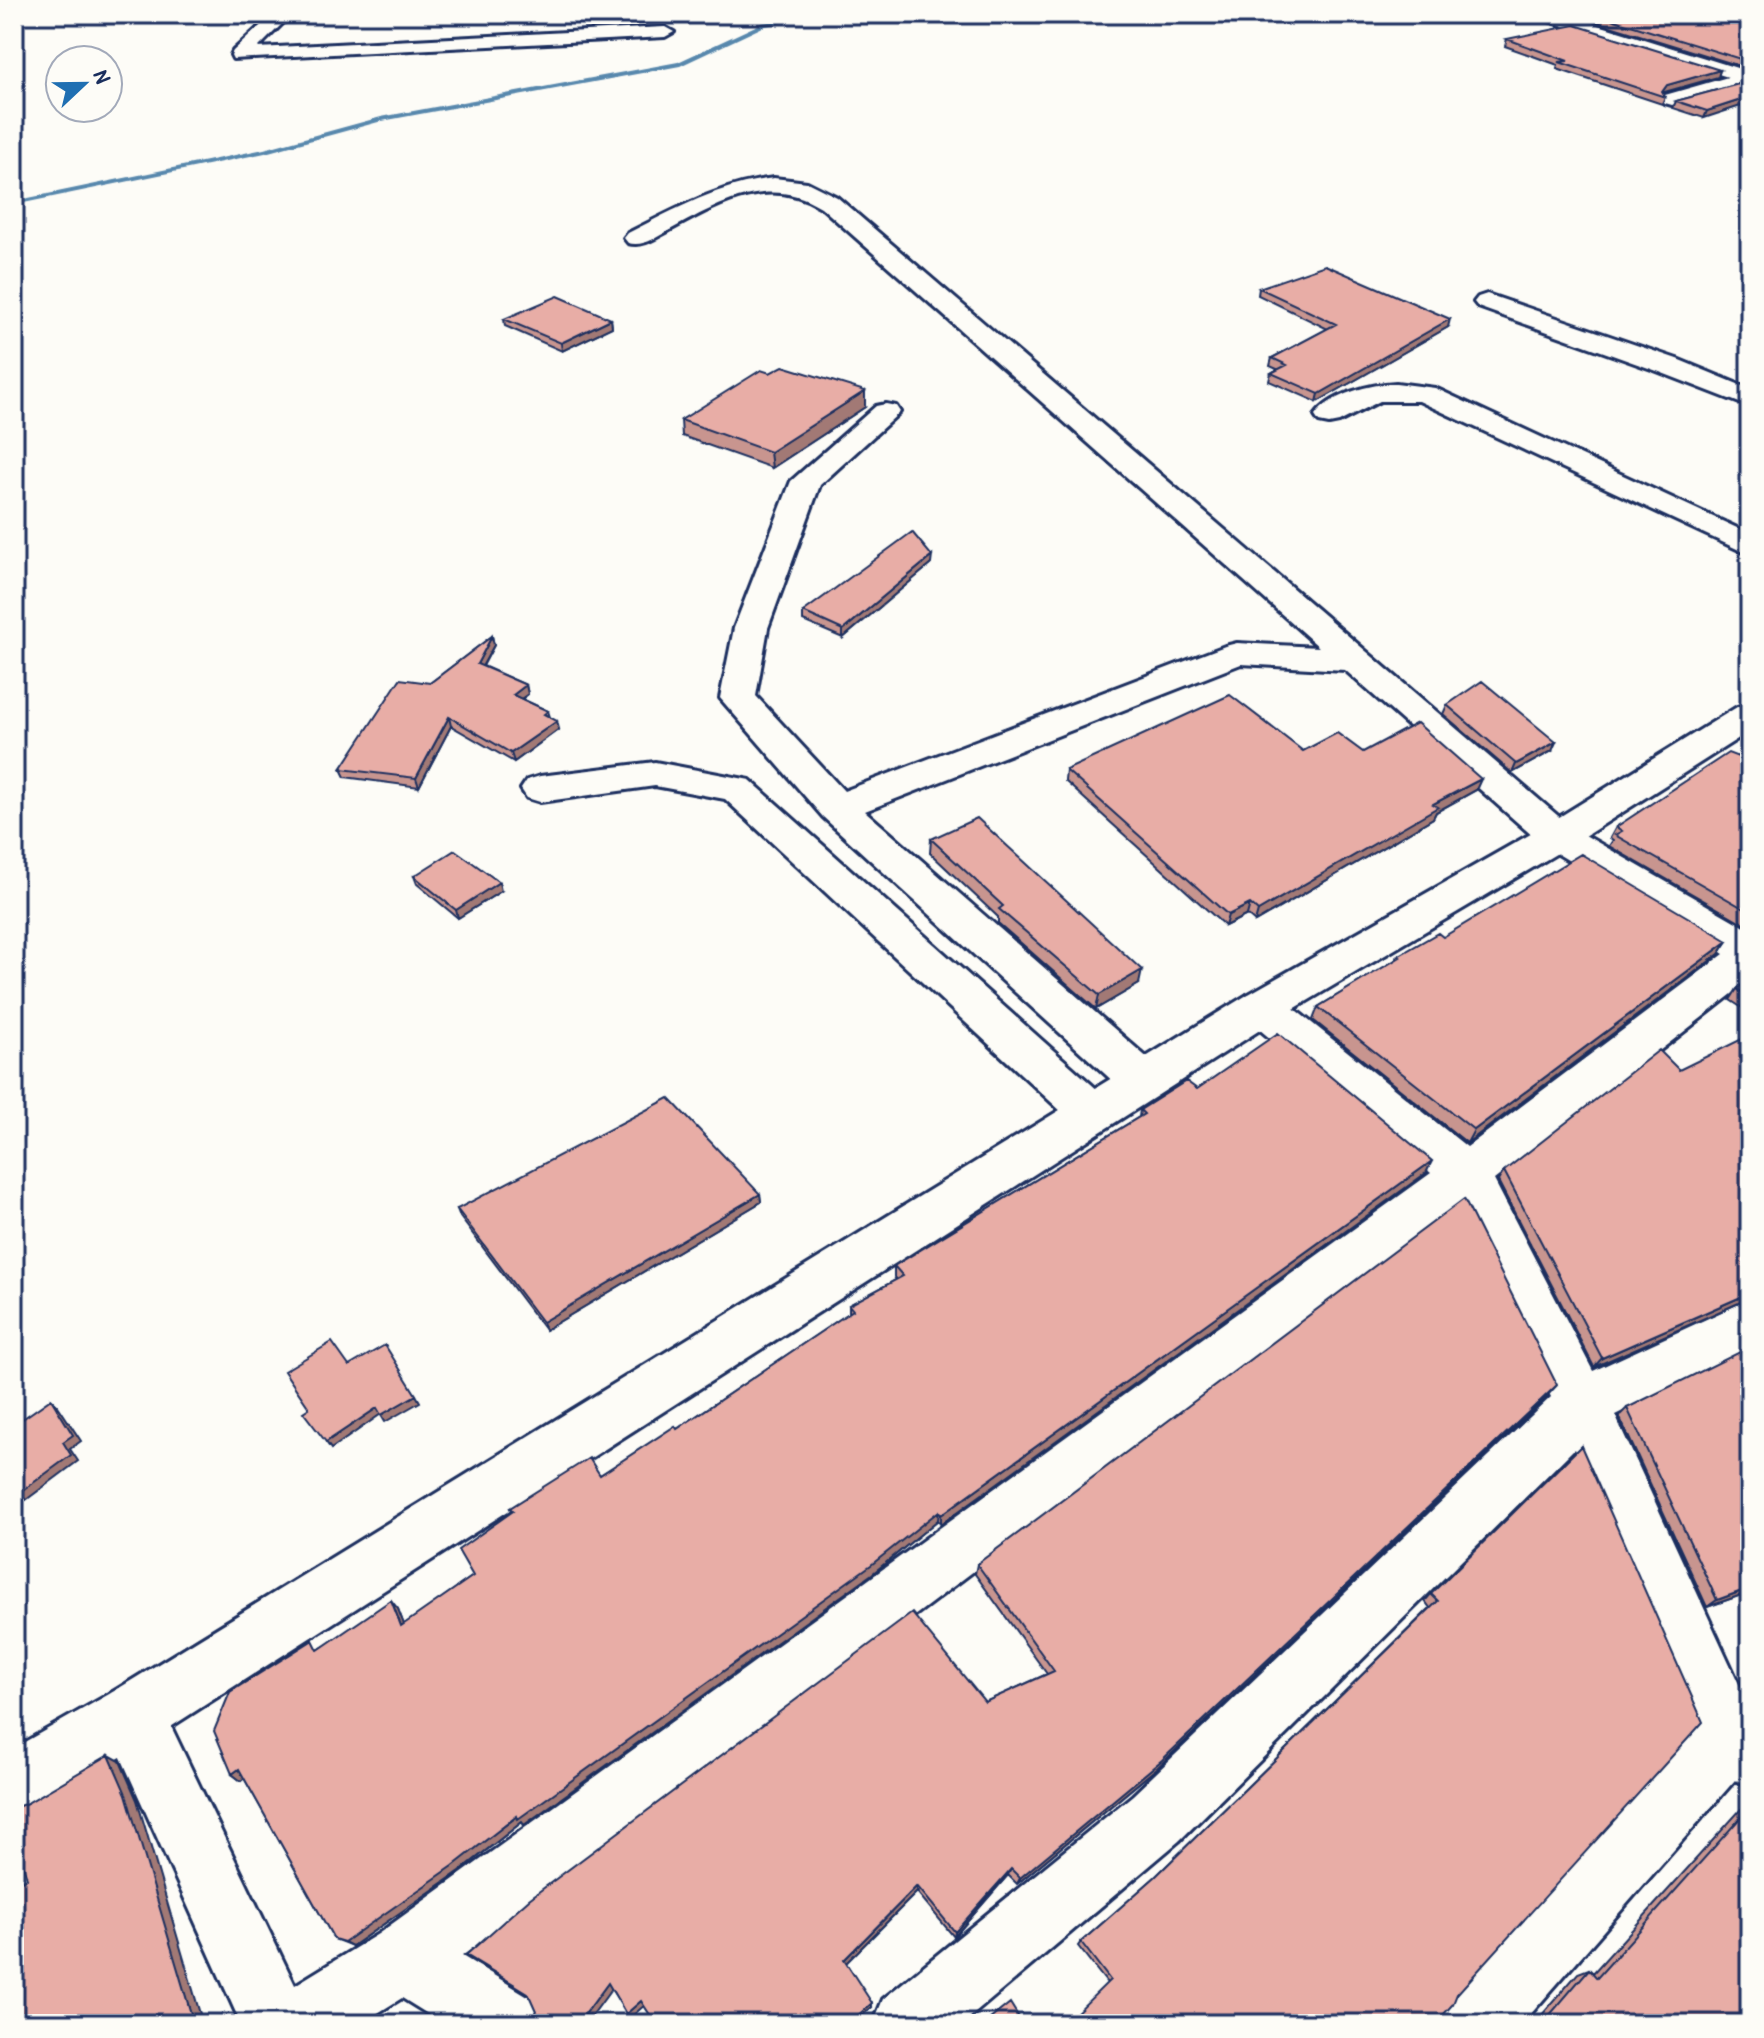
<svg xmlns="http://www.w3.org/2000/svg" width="1764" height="2038" font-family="'Patrick Hand',sans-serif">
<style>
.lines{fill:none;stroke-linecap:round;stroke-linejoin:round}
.stream{fill:#5888ad;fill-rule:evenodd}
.street-casing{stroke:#1b2f5e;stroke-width:6}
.secondary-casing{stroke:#1b2f5e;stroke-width:6}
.street{fill:#fdfcf7;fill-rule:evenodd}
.secondary{fill:#fdfcf7;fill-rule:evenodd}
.wall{fill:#c8958f;stroke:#1b2f5e;stroke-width:2}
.shaded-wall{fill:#a27974;stroke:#1b2f5e;stroke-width:2}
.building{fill:#e8ada6;stroke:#1b2f5e;stroke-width:2}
</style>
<rect width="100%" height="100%" fill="#fdfcf7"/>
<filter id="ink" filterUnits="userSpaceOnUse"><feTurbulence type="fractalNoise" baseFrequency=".0125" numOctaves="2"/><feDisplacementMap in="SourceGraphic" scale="16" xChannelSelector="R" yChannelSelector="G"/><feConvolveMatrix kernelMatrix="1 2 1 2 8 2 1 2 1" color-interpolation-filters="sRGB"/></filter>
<g filter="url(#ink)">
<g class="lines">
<!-- stream -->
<path class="stream" d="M820,14H834L765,26L680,66L382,121L265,153L14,205V201L264,149L381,117L678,62L762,23Z"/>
<!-- street casing -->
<g class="street-casing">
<path id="street" d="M273,14H292L258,48L665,27L674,32L665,37L233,59L231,55L233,51Z
M1563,14L1750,72V84L1672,105L1665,103L1662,99L1665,95L1728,77L1542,19L1539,15Z
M774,178L807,182L837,197L1571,827L1750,930V980L1494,1180L1593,1371L1750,1299V1348L1615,1415L1744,1695L1750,1693V1786L1735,1780L1522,2024H1441L1451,1999L1696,1729L1574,1449L1179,1841L962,2024H873L883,1999L1133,1795L1551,1397L1458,1207L462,1956L533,1999L543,2024H444L402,1998L360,2024H241L102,1715L111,1693L133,1684L155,1693L295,1985L378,1934L1431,1173L1247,1019L1240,1007L1247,995L1262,990L1277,995L1467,1147L1724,954L1543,845L1345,670L1241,664L865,811L1159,1068L1166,1081L1159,1094L1143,1099L1127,1094L823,817L720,698L734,628L791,481L876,406L886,404L896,406L900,412L820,485L768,628L756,696L844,791L1225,646L1237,643L1319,647L821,207C767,174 718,204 668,231C655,238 643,247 628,243L624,238L628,233C676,209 720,184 774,178Z
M1487,294L1677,359L1750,389V407L1657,371L1478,307L1474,302L1478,297Z
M1396,383L1435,388L1750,534V555L1419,401H1380L1339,422L1329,424L1319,422L1315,416C1330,394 1371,384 1396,383Z
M655,762L750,780L1109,1100L1116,1113L1109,1126L1093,1132L1077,1126L725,799L655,786L540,802L527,798L521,789L527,780L540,776Z"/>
</g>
<!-- secondary casing -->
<g class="secondary-casing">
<path id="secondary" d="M1750,704V731L1571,845L1277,1019L155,1737L37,1806L14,1815V1748L111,1693L1247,995L1543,827L1737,707Z"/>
</g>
<!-- street -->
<use href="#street" class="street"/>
<!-- secondary -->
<use href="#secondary" class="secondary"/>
</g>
<!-- wall -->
<path class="wall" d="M1586,14H1750V69L1584,18Z
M1507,39L1720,70L1718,77L1664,92L1663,94L1665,97L1662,104L1557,69L1558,65L1505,46Z
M1750,81L1704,118L1673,108L1676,101Z
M1259,288L1448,327L1317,402L1269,381L1271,373L1277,369L1270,366L1272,358L1328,329L1258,295Z
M504,319H611L612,327L562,351L505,326Z
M770,373L865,407L772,468L682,436L681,420Z
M931,564L843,638L803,621V612Z
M492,636L494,645L483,666L526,685L528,694L522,699L548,711L550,717L559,729L514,762L451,726L419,787L345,777L341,769L430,683Z
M1447,705L1552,751L1512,773L1443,714Z
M1750,749V927L1609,846L1613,840L1610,838L1616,827Z
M1303,751L1363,752L1476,790L1436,812L1433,818L1255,922L1247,915L1225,926L1065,781L1066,770Z
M931,839L1139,984L1096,1009L998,923V917L930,853Z
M414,876L501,891L458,918L417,884Z
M1443,937L1728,941L1719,954L1467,1143L1313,1020L1318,1007L1396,960L1398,956Z
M1750,978V1013L1730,1000L1737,989Z
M1679,1070L1750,1298L1594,1367L1498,1181L1504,1171Z
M1197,1089L1426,1173L941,1524L938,1520L872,1574L524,1825L522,1822L460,1871L352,1946L334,1939L244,1778L241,1781L232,1774L321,1648L398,1609L404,1625L473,1576L512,1512L510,1508L600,1475L677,1429L849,1313V1305L896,1280L894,1277V1266L1139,1117L1140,1110Z
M760,1194L761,1202L545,1330L460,1217L457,1209Z
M1547,1396L1157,1768L1017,1884L1008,1875L954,1937L917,1892L846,1963L872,2007L852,2024H656L644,2005L630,2018L611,1989L534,2024L985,1702L1047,1674L975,1574L977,1564Z
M1627,1408L1750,1592L1707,1607L1619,1416Z
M1581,1446L1457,1994L1107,1983L1078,1946L1081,1942L1155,1877L1430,1608L1425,1601L1431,1594Z
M1750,1805V2024H1534L1578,1973L1589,1969L1593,1973L1741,1809Z"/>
<!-- shaded-wall -->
<path class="shaded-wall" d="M1720,70L1718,77L1664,92L1661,96L1662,92L1667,85Z
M1750,97V103L1704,118L1707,111Z
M611,319L612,327L562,351L561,343Z
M1450,319L1448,327L1317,402L1319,394Z
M865,391V407L772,468L770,452Z
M932,556L931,564L843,638V630Z
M492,636L494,645L479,672L477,664Z
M526,685L528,694L515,703L513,695Z
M449,717L451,726L419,787L416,778Z
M557,721L559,729L514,762L511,753Z
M1556,742L1552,751L1512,773L1516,764Z
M1481,779L1476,790L1436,812L1433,818L1255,922L1258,911L1433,804Z
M499,882L501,891L458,918L456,910Z
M1250,904L1247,915L1225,926L1228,915Z
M1728,941L1719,954L1467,1143L1474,1130Z
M1142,970L1139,984L1096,1009L1099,995Z
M1432,1161L1426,1173L941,1524V1515Z
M760,1194L761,1202L545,1330L542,1322Z
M1750,1293V1298L1594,1367L1602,1358Z
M1557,1385L1547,1396L1157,1768L1017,1884L1020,1878Z
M416,1395L420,1402L385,1422L381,1415Z
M51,1399L58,1406L81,1441L70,1449L78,1461L26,1500L18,1494L63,1442Z
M377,1408L381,1414L331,1449L326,1442Z
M939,1511L938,1520L872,1574L524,1825L522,1822L460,1871L352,1946L344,1942Z
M1750,1588V1592L1707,1607L1717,1600Z
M391,1600L398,1609L408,1635L401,1626Z
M109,1755L120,1761L137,1800L203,2024H194Z
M239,1769L248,1775L241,1781L232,1774Z
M1011,1869L1008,1875L954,1937L955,1932Z
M917,1886V1892L845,1964L844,1960Z
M608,1983L613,1987L586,2024H578Z
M641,2001L646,2004L630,2018L626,2014Z
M872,2003V2007L852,2024H848Z"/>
<!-- building -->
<path class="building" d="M1595,14H1750V62Z
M1575,25L1720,70L1667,85L1662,92L1665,97L1559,62L1568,61L1507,39Z
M1750,81L1746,83L1750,84V97L1707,111L1676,101Z
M1325,265L1450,319L1319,394L1271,373L1287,365L1272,358L1336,324L1259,288Z
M558,296L611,319L561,343L504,319Z
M783,366L865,391L770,452L681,420L761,370L770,373Z
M912,532L932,556L843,630L803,612Z
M492,636L477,664L526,685L513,695L548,711L544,714L557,721L511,753L449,717L416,778L341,769L400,679L430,683Z
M1482,681L1556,742L1516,764L1447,705Z
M1230,695L1303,751L1337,733L1363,752L1417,723L1481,779L1433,804L1438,807L1258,911L1250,904L1228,915L1066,770Z
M1750,749V912L1615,835L1622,831L1616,827L1728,753L1738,757Z
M977,818L1142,970L1099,995L999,909L1003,906L931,839Z
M455,850L499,882L456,910L414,876Z
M1581,854L1728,941L1474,1130L1318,1007L1400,957L1398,956L1438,933L1443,937Z
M1750,978V997L1737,989Z
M1278,1033L1432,1161L941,1515L939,1511L871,1565L518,1819L517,1816L453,1866L344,1942L334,1939L239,1769L232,1774L214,1731L230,1692L313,1640L318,1650L391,1600L401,1626L473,1576L458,1550L513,1511L510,1508L589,1458L600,1475L675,1426L677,1429L853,1310L849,1305L903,1276L894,1266L1144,1114L1140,1110L1186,1081L1197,1089Z
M1750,1035V1293L1602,1358L1504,1171L1659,1050L1679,1070Z
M669,1098L760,1194L542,1322L457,1209Z
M1464,1199L1557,1385L1162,1760L1020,1878L1011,1869L955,1932L917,1886L844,1960L872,2003L848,2024H656L641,2001L626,2014L608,1983L578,2024H534L540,2020L528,1993L466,1955L529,1899L912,1613L985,1702L1054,1671L977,1564Z
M332,1342L349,1366L385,1345L416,1395L381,1415L377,1408L326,1442L303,1412L309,1408L284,1371Z
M1750,1347V1588L1717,1600L1627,1408Z
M51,1399L73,1435L63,1442L71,1455L18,1494L14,1487V1425Z
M1581,1446L1703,1722L1457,1994L1453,2004L1435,2024H1065L1110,1980L1081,1942L1155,1877L1438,1601L1431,1594Z
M109,1755L126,1794L194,2024H14V1885L27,1878L14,1837V1808L27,1803Z
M1750,1807V2024H1542L1589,1969L1597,1978Z
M1010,2003L1023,2024H984Z"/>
</g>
<!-- margin -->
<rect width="1764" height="2038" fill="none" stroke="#fdfcf7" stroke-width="48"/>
<rect x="24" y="24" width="1716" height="1990" fill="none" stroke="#1b2f5e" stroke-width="3" filter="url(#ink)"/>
<!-- north arrow -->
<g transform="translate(84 84) rotate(68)"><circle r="38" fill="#fdfcf7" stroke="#a3aaba" stroke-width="2"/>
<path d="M0-6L14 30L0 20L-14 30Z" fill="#1f6fb2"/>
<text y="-12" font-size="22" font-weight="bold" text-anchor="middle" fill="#1b2f5e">N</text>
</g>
</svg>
